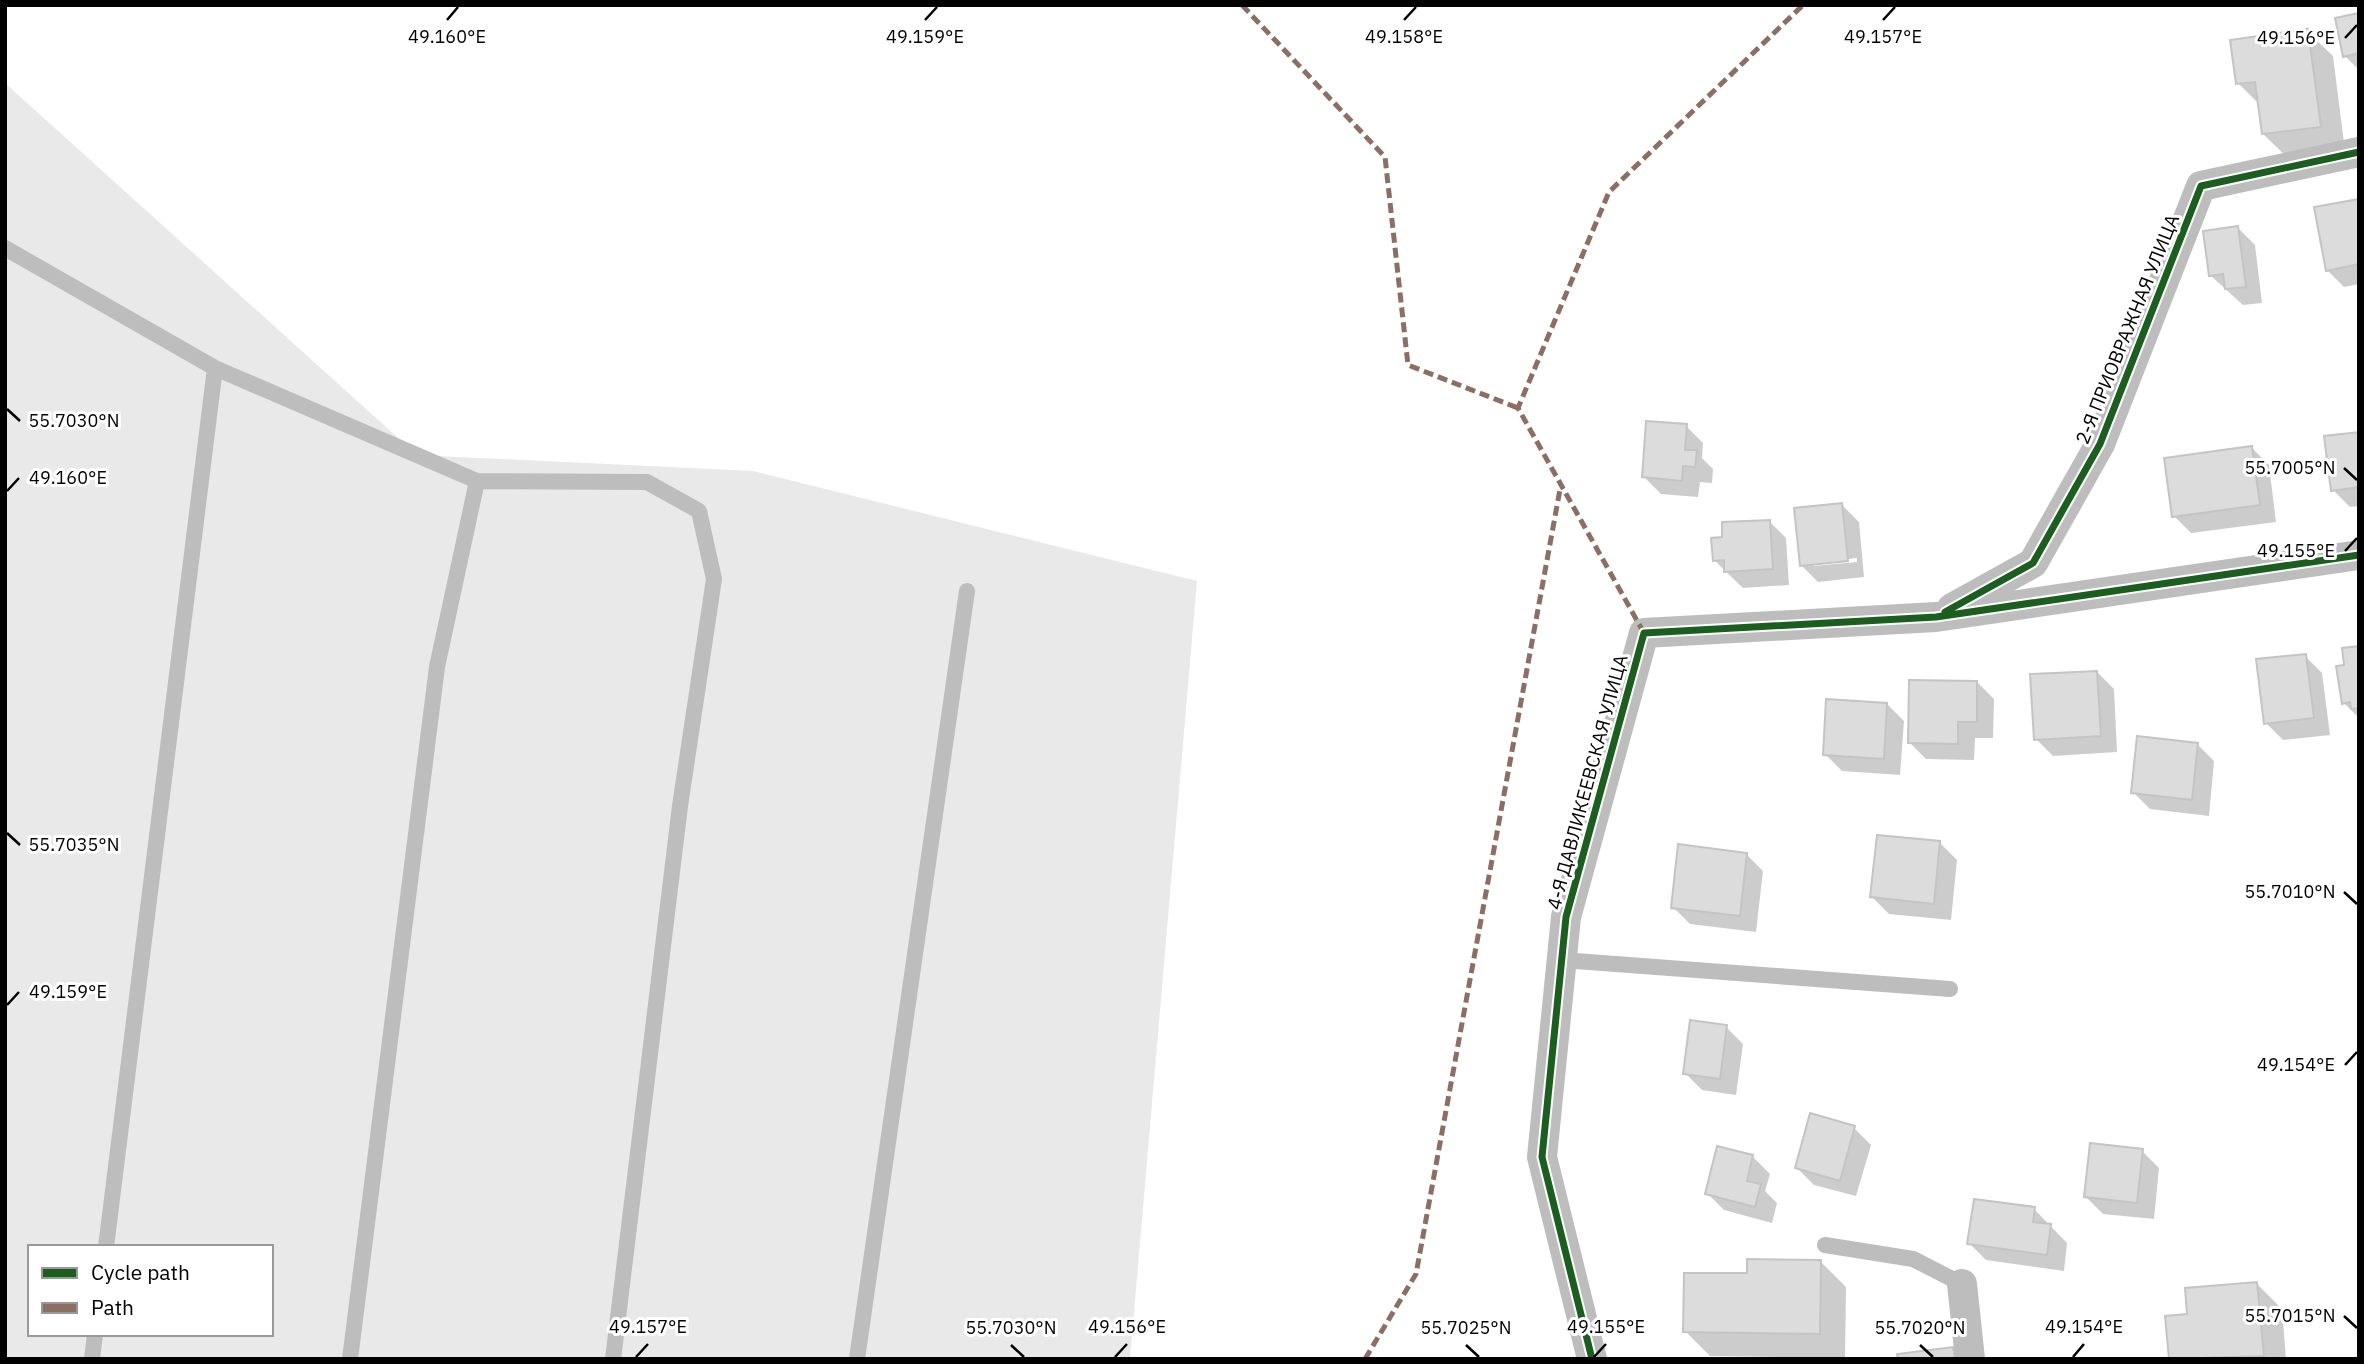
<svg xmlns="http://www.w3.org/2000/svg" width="2364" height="1364" font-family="'IBM Plex Sans',sans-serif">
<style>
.green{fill:#e9e9e9;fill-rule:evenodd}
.shadow{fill:#0003;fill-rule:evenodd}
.building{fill:#dcdcdc;stroke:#c4c4c4;stroke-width:2}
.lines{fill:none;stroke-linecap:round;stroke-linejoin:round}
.service{stroke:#bdbdbd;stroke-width:16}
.minor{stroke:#bdbdbd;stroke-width:30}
.quiet{stroke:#8d6e63;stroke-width:5;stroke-dasharray:10 5;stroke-linecap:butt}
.cycleway-casing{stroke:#fff;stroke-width:11}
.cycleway{stroke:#1b5e20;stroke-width:7}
.ticks{fill:none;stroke:#000;stroke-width:2.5}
.labels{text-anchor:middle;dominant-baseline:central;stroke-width:6;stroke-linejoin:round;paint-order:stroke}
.street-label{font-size:19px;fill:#000;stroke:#fff}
.ticks-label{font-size:18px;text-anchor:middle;fill:#000;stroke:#fff;stroke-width:6;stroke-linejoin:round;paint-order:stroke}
</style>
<rect width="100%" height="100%" fill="#fff"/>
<!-- green -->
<path class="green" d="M5,83L417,455L753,471L1197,581L1130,1359H5ZM30,1247H271V1334H30Z"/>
<!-- shadow -->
<path class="shadow" d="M2359,15V70L2345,56Z
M2307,31L2333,56L2345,151L2289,159L2263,134L2260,105L2238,83Z
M2359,200V284L2344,287L2327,270Z
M2238,228L2255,245L2262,303L2243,305L2210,275Z
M1686,426L1703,443L1702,458L1713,469L1712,483L1700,482L1698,497L1661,494L1644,477Z
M2359,433V506L2350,507L2333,490Z
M2252,448L2269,465L2276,522L2191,533L2174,516Z
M1842,505L1859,522L1864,577L1818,582L1801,565ZM1857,558V562L1814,566V563Z
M1769,521L1786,538L1789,585L1743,588L1714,560L1724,539Z
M2359,648V718L2344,703L2346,667Z
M2305,656L2322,673L2330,735L2283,740L2266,723Z
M2097,672L2114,689L2117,752L2053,756L2036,739Z
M1977,682L1994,699L1993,738H1975L1974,760L1926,759L1909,742Z
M1887,704L1904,721L1900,775L1842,771L1825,754Z
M2197,744L2214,761L2209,816L2150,809L2133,792Z
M1940,843L1957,860L1951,920L1889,914L1872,897Z
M1746,854L1763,871L1756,932L1690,924L1673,907Z
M1726,1027L1743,1044L1736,1095L1702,1090L1685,1073Z
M1854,1128L1871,1145L1856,1196L1814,1185L1797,1168Z
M1718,1148L1753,1157L1770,1174L1765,1191L1777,1203L1772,1223L1724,1210L1707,1193Z
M2142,1151L2159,1168L2154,1219L2103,1214L2086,1197Z
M2034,1209L2067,1243L2064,1271L1986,1260L1969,1243Z
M1821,1262L1846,1287L1845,1358L1710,1356L1685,1331L1749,1275Z
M2257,1284L2282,1309L2286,1359H2171L2188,1316Z"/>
<!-- building -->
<path class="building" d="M2359,13V53L2343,57L2335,18Z
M2308,29L2321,127L2262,134L2255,82L2236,84L2230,40Z
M2359,199V264L2326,271L2314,207Z
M2238,226L2246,287L2225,289L2223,274L2209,276L2203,231Z
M1646,421L1687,424L1685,450H1697L1695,467L1683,466L1682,481L1642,477Z
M2359,432V487L2331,491L2324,436Z
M2252,446L2260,505L2172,517L2164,458Z
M1842,503L1848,561L1800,566L1794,508Z
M1770,520L1773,569L1724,572V560L1713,561L1711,538L1722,537V522Z
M2359,646V708L2351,709L2350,702L2342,704L2336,666L2344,665L2342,648Z
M2306,654L2314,718L2264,724L2256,659Z
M2097,671L2101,736L2034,740L2030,674Z
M1909,680L1977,681V722H1958V744L1908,743Z
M1826,699L1887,703L1884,759L1823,755Z
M2137,736L2198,743L2192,800L2131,793Z
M1877,835L1940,841L1934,904L1870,897Z
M1678,844L1747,853L1740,916L1671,908Z
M1690,1020L1727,1025L1720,1079L1683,1074Z
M1810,1113L1855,1126L1840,1181L1795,1168Z
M2090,1143L2143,1149L2137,1203L2084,1197Z
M1717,1146L1753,1155L1747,1181L1761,1184L1755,1207L1705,1194Z
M1974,1199L2035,1207L2033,1222L2051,1224L2047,1255L1967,1244Z
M1747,1259L1821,1260L1820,1334L1683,1332L1684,1273H1747Z
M2257,1282L2264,1356L2169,1359L2165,1316L2187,1314L2185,1288Z
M1953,1347L1955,1359H1898L1897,1354Z"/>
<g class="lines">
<!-- service -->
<path class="service" d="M5,248L215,368L477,481L647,482L699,511L714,579L680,806L613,1359
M1562,960L1950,989
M1825,1245L1913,1259L1962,1284
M106,1247L215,368
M92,1359L95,1334
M350,1359L437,667L477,481
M857,1359L967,591"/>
<!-- minor -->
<path class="minor" d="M1952,608L2033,563L2100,444L2201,186L2359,152
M1962,1284L1970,1359
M1592,1359L1542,1157L1566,917L1644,633L1936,617L2359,555"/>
<!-- quiet -->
<path class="quiet" d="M1242,5L1385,157L1408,365L1518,408
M1644,633L1518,408L1609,192L1803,5
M1365,1359L1416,1274L1561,484"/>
<!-- cycleway casing -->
<g class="cycleway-casing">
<path id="cycleway" d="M1945,612L2033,563L2100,444L2201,186L2359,152
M1592,1359L1542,1157L1566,917L1644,633L1936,617L2359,555"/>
</g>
<!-- cycleway -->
<use href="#cycleway" class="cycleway"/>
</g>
<!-- ticks -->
<path class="ticks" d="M447,20L458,7M925,20L937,7M1404,20L1416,7M1883,20L1895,7M2345,38L2357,25M7,409L20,421M2344,468L2357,480M7,491L19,478M2345,551L2357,538M7,833L20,845M2344,892L2357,904M7,1005L19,992M2345,1065L2357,1052M2344,1316L2357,1328M1011,1345L1024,1357M1466,1345L1479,1357M1920,1345L1933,1357M636,1357L648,1344M1115,1357L1127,1344M1594,1357L1606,1344M2073,1357L2084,1344"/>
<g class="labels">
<!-- street labels -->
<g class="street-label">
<text transform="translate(2127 329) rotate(-68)">2-Я ПРИОВРАЖНАЯ УЛИЦА</text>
<text transform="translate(1587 782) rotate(-75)">4-Я ДАВЛИКЕЕВСКАЯ УЛИЦА</text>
</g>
</g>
<g class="ticks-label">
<text x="925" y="43">49.159°E</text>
<text x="447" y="43">49.160°E</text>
<text x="1404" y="43">49.158°E</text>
<text x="1883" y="43">49.157°E</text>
<text x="2296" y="44">49.156°E</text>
<text x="74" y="427">55.7030°N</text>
<text x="2290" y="474">55.7005°N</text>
<text x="68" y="484">49.160°E</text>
<text x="2296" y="557">49.155°E</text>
<text x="74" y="851">55.7035°N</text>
<text x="2290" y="898">55.7010°N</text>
<text x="68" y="998">49.159°E</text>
<text x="2296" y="1071">49.154°E</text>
<text x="2290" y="1322">55.7015°N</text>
<text x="648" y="1333">49.157°E</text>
<text x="1127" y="1333">49.156°E</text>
<text x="1606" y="1333">49.155°E</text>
<text x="2084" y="1333">49.154°E</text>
<text x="1011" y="1334">55.7030°N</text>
<text x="1466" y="1334">55.7025°N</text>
<text x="1920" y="1334">55.7020°N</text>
</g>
<!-- border -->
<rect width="2364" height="1364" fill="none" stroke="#000000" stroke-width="14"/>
<!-- legend -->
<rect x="28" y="1245" width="245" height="91" fill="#ffffff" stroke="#999999" stroke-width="2"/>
<rect x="42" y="1268" width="35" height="10" fill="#1b5e20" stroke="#999999" stroke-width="2"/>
<text x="91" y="1280" font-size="21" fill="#000000">Cycle path</text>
<rect x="42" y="1303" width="35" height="10" fill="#8d6e63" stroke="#999999" stroke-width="2"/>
<text x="91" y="1315" font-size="21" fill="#000000">Path</text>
</svg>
